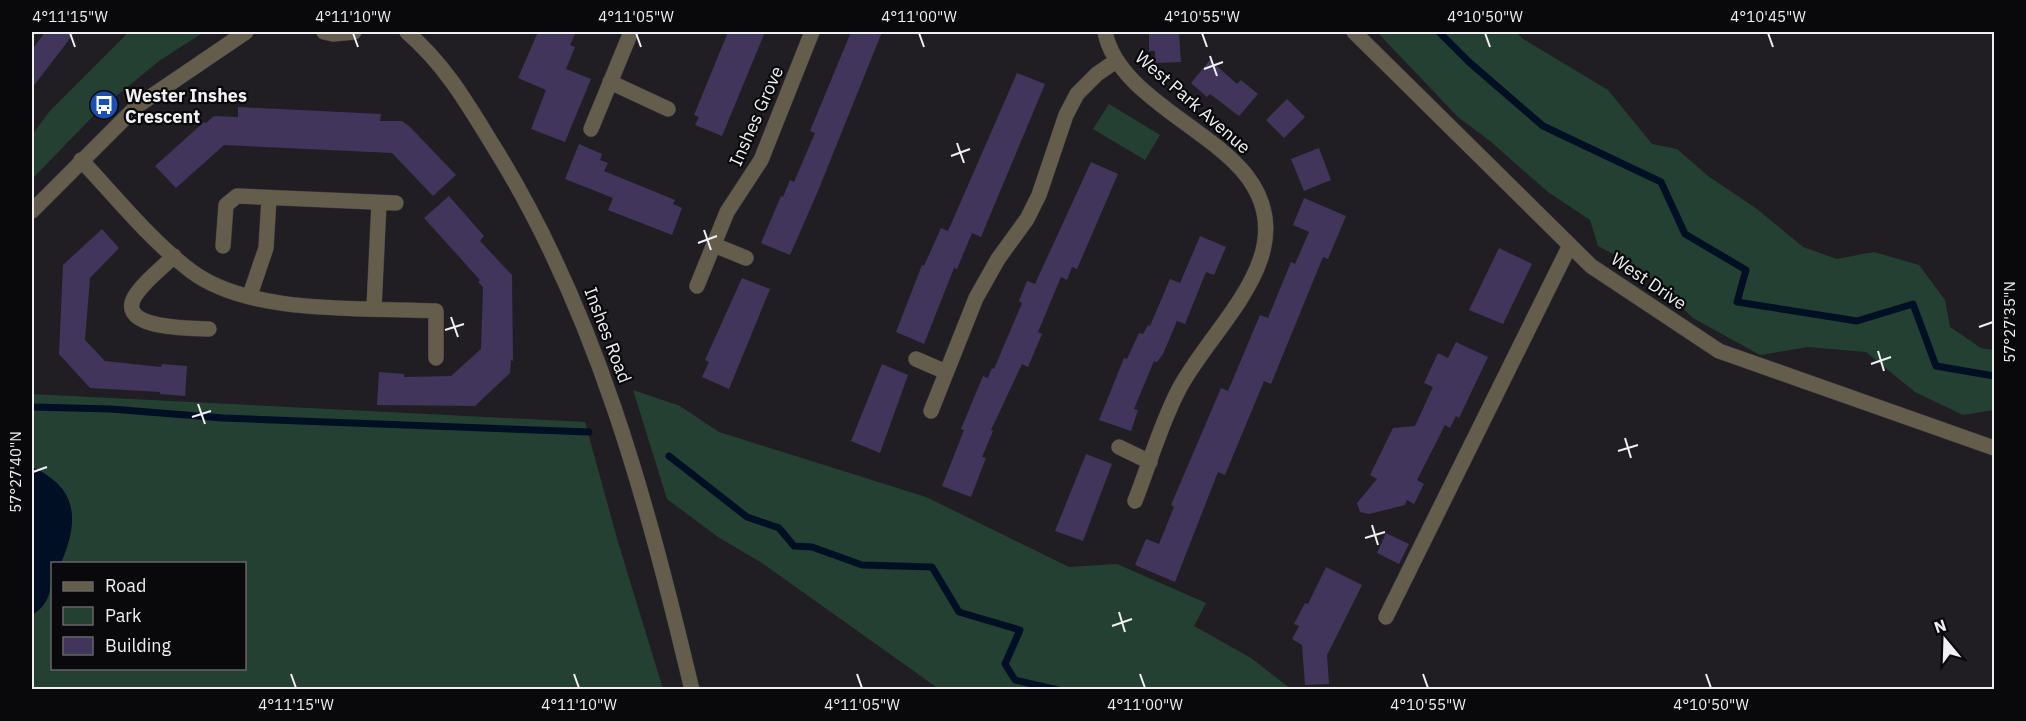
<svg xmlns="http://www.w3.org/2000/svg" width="2026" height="721" font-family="'IBM Plex Sans',sans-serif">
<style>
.green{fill:#244032;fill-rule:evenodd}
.water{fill:#000f24}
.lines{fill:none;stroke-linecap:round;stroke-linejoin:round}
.stream{stroke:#000f24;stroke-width:7}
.building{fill:#41355b}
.minor-casing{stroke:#3d3b40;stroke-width:16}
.tertiary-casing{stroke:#3d3b40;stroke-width:16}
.minor{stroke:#645d4b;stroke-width:15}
.tertiary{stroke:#645d4b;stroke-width:15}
.ticks{fill:none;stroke:#f0eff2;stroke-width:2}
.labels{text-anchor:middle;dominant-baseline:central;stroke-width:4.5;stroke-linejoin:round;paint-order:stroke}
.poi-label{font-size:18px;font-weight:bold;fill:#f0eff2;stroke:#09090b;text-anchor:start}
.street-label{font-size:18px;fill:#f0eff2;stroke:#09090b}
.neatline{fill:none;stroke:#f0eff2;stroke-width:2}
.ticks-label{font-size:15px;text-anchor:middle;fill:#f0eff2}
</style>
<rect width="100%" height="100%" fill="#201e23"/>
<!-- green -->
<path class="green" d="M129,32H204L159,61L98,111L32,179V135L49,112Z
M1377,32H1516L1523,39L1608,90L1652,144L1677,149L1708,176L1757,209L1803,247L1837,259L1874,252L1919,265L1945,300L1950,327L1981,348L1994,350V410L1963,415L1915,392L1866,352L1808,347L1760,355L1693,318L1640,268L1598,246L1590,220L1548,192L1490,141L1458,117Z
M1109,104L1160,135L1145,160L1093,129Z
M633,390L680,406L719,432L926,497L1069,567L1117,564L1206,603L1194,626L1251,658L1291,689H939L762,563L718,537L667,499Z
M32,394L585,422L618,542L663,689H32ZM52,564H244V668H52Z"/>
<!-- water -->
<path class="water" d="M32,467C79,488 79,521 61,563L52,564C52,585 52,603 32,615Z"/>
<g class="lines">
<!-- stream -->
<path class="stream" d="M1439,32L1469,62L1543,126L1661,182L1685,234L1746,270L1737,302L1857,321L1913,304L1936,366L1994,376
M32,407L111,409L223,418L589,432
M669,456L747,517L779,528L794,546L812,547L862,565L932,567L959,612L1020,630L1005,664L1015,680L1058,690"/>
</g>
<!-- building -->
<path class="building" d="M45,32H75L32,88V50Z
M538,32H576L570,45L575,47L566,69L591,79L565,142L531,129L546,90L518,78Z
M728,32H765L722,136L695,125L699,117L694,115Z
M851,32H882L818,191L790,255L761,243L781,196L783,197L790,180L794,182L815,133L810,131Z
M1149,32H1179L1181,62L1155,63V51H1149Z
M1210,60L1237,84L1241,80L1258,94L1239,116L1210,94L1207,97L1191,83Z
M1017,73L1045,84L981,237L972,233L957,269L954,268L924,344L896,332L922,265L924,266L941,228L948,231Z
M1287,99L1305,117L1284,138L1266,120Z
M238,107L381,114L380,121H402L410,127L456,175L433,196L392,153L224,145L176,188L155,166L204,122L206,123L214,116L238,117Z
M579,144L602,154L600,160L608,163L604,171L675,200L673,204L682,208L672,235L608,210L613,198L565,179Z
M1319,148L1331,180L1304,191L1291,159Z
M1091,162L1118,174L1077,269L1072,267L1067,280L1061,277L1038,332L1042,334L1028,367L1022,364L991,430L993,431L982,457L986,458L971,497L942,486L964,430L961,429L983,376L988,378L992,368L994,369L1022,303L1019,301L1027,281L1035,284Z
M449,196L484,236L480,241L512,275L513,361L511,360L510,373L475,406L377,405L379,372L404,374V377L451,376L481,349L483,287L478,282L480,280L424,218Z
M1304,198L1346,216L1328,259L1323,257L1271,384L1264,381L1225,475L1218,472L1175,582L1135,565L1146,539L1159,544L1174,507L1171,505L1221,388L1228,391L1260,315L1268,318L1291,262L1295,264L1309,232L1293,225Z
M102,229L119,248L90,278L85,340L105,361L161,367L162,364L187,366L185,396L160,394V392L90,388L59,354L63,265Z
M1200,236L1226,247L1214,275L1206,272L1185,324L1177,321L1163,354L1157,362L1154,361L1134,409L1138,410L1131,431L1099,420L1124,358L1127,359L1139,333L1143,334L1148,325L1150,326L1170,279L1180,283Z
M1499,248L1532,264L1503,324L1469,310Z
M742,278L770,289L729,389L702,377L709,362L705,360Z
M1456,342L1488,357L1459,418L1456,416L1450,428L1445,425L1417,480L1424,484L1414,504L1407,500L1405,505L1369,514L1360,512L1357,503L1377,479L1370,475L1393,428L1415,426L1433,387L1424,383L1438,353L1448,358Z
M882,364L908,375L880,453L851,441Z
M1086,454L1112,464L1083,541L1055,531Z
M1386,533L1409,544L1399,564L1377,553Z
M1326,567L1362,585L1327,655L1329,684L1305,685L1302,645L1292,639L1299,626L1294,624L1305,603L1308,604Z"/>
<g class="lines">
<!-- minor casing -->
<g class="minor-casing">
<path id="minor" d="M1105,32C1117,94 1208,127 1246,175C1307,253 1211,326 1178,391C1160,426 1149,465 1135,501
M1354,32L1591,266L1719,351L1994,448
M610,82L668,109
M591,129L631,32
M81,160C116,197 150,240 191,271C251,316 364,307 436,311V358
M714,245L746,258
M223,246L226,205L237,196L396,203
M174,256C162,268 147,279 137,293C110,330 193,328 209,329
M697,286L727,212L761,160L812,32
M250,295L266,248L269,198
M374,308L379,203
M916,359L946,372
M931,411L976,298L998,259L1027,219L1039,195L1066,115L1077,94L1097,74L1116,61
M1119,447L1150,462
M1386,617L1570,245"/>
</g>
<!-- tertiary casing -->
<g class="tertiary-casing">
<path id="tertiary" d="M324,32L333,34L354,32
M407,32C446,66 467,103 494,147C597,313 647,501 692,690
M32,211L137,106L246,32"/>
</g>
<!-- minor -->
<use href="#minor" class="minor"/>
<!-- tertiary -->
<use href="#tertiary" class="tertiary"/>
</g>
<!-- ticks -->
<path class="ticks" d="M70,33L75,47M353,33L358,47M636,33L641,47M919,33L924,47M1202,33L1207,47M1485,33L1490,47M1768,33L1773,47M1210,56L1217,76M1204,69L1223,62M957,143L964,163M951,156L970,149M704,230L711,250M698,243L717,236M451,317L458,337M1979,327L1993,322M445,330L464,324M1878,351L1884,371M1871,364L1891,357M198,404L205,424M192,417L211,411M1625,438L1631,458M1618,451L1638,445M33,472L47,467M1372,525L1378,545M1365,538L1385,532M1119,612L1125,632M1112,626L1132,619M291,674L296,688M574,674L579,688M857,674L862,688M1140,674L1145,688M1423,674L1428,688M1706,674L1711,688"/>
<!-- icons -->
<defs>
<g id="bus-disc" transform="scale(1.5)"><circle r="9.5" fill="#1a4fb4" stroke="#09090b"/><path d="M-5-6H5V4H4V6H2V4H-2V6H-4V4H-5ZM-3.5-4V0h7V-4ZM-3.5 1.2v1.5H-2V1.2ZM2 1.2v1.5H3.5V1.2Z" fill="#fff"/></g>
</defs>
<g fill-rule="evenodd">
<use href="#bus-disc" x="104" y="105"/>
</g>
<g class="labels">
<!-- poi labels -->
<g class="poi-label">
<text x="125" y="95">Wester Inshes<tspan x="125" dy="21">Crescent</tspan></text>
</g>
<!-- street labels -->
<g class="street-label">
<text transform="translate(1193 102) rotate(41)">West Park Avenue</text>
<text transform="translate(756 116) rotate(-66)">Inshes Grove</text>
<text transform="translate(1649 281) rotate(34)">West Drive</text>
<text transform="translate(608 335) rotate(69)">Inshes Road</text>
</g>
</g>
<!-- border -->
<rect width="2026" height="721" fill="none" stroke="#09090b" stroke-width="66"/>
<!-- legend -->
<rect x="51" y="562" width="195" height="108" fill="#09090b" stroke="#656567" stroke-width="1.5"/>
<rect x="63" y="582" width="30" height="9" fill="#645d4b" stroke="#656567" stroke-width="1.5"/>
<text x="105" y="592" font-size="18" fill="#f0eff2">Road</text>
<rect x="63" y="607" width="30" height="18" fill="#244032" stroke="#656567" stroke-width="1.5"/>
<text x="105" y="622" font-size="18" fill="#f0eff2">Park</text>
<rect x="63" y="637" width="30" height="18" fill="#41355b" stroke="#656567" stroke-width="1.5"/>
<text x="105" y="652" font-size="18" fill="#f0eff2">Building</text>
<!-- north arrow -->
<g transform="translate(1945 640) rotate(341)" stroke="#09090b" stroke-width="4.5" paint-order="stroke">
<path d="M0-4.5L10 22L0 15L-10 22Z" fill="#f0eff2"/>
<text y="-9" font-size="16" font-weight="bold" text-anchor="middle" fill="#f0eff2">N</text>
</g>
<rect x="33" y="33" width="1960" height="655" class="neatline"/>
<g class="ticks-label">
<text x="70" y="22">4°11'15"W</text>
<text x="353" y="22">4°11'10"W</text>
<text x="636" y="22">4°11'05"W</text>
<text x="919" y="22">4°11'00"W</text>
<text x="1202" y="22">4°10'55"W</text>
<text x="1485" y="22">4°10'50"W</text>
<text x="1768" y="22">4°10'45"W</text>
<text transform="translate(2010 322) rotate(-90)" y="5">57°27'35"N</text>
<text transform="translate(16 472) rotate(-90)" y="5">57°27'40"N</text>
<text x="296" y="710">4°11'15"W</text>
<text x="579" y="710">4°11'10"W</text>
<text x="862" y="710">4°11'05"W</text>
<text x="1145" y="710">4°11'00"W</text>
<text x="1428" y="710">4°10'55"W</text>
<text x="1711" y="710">4°10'50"W</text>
</g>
</svg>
